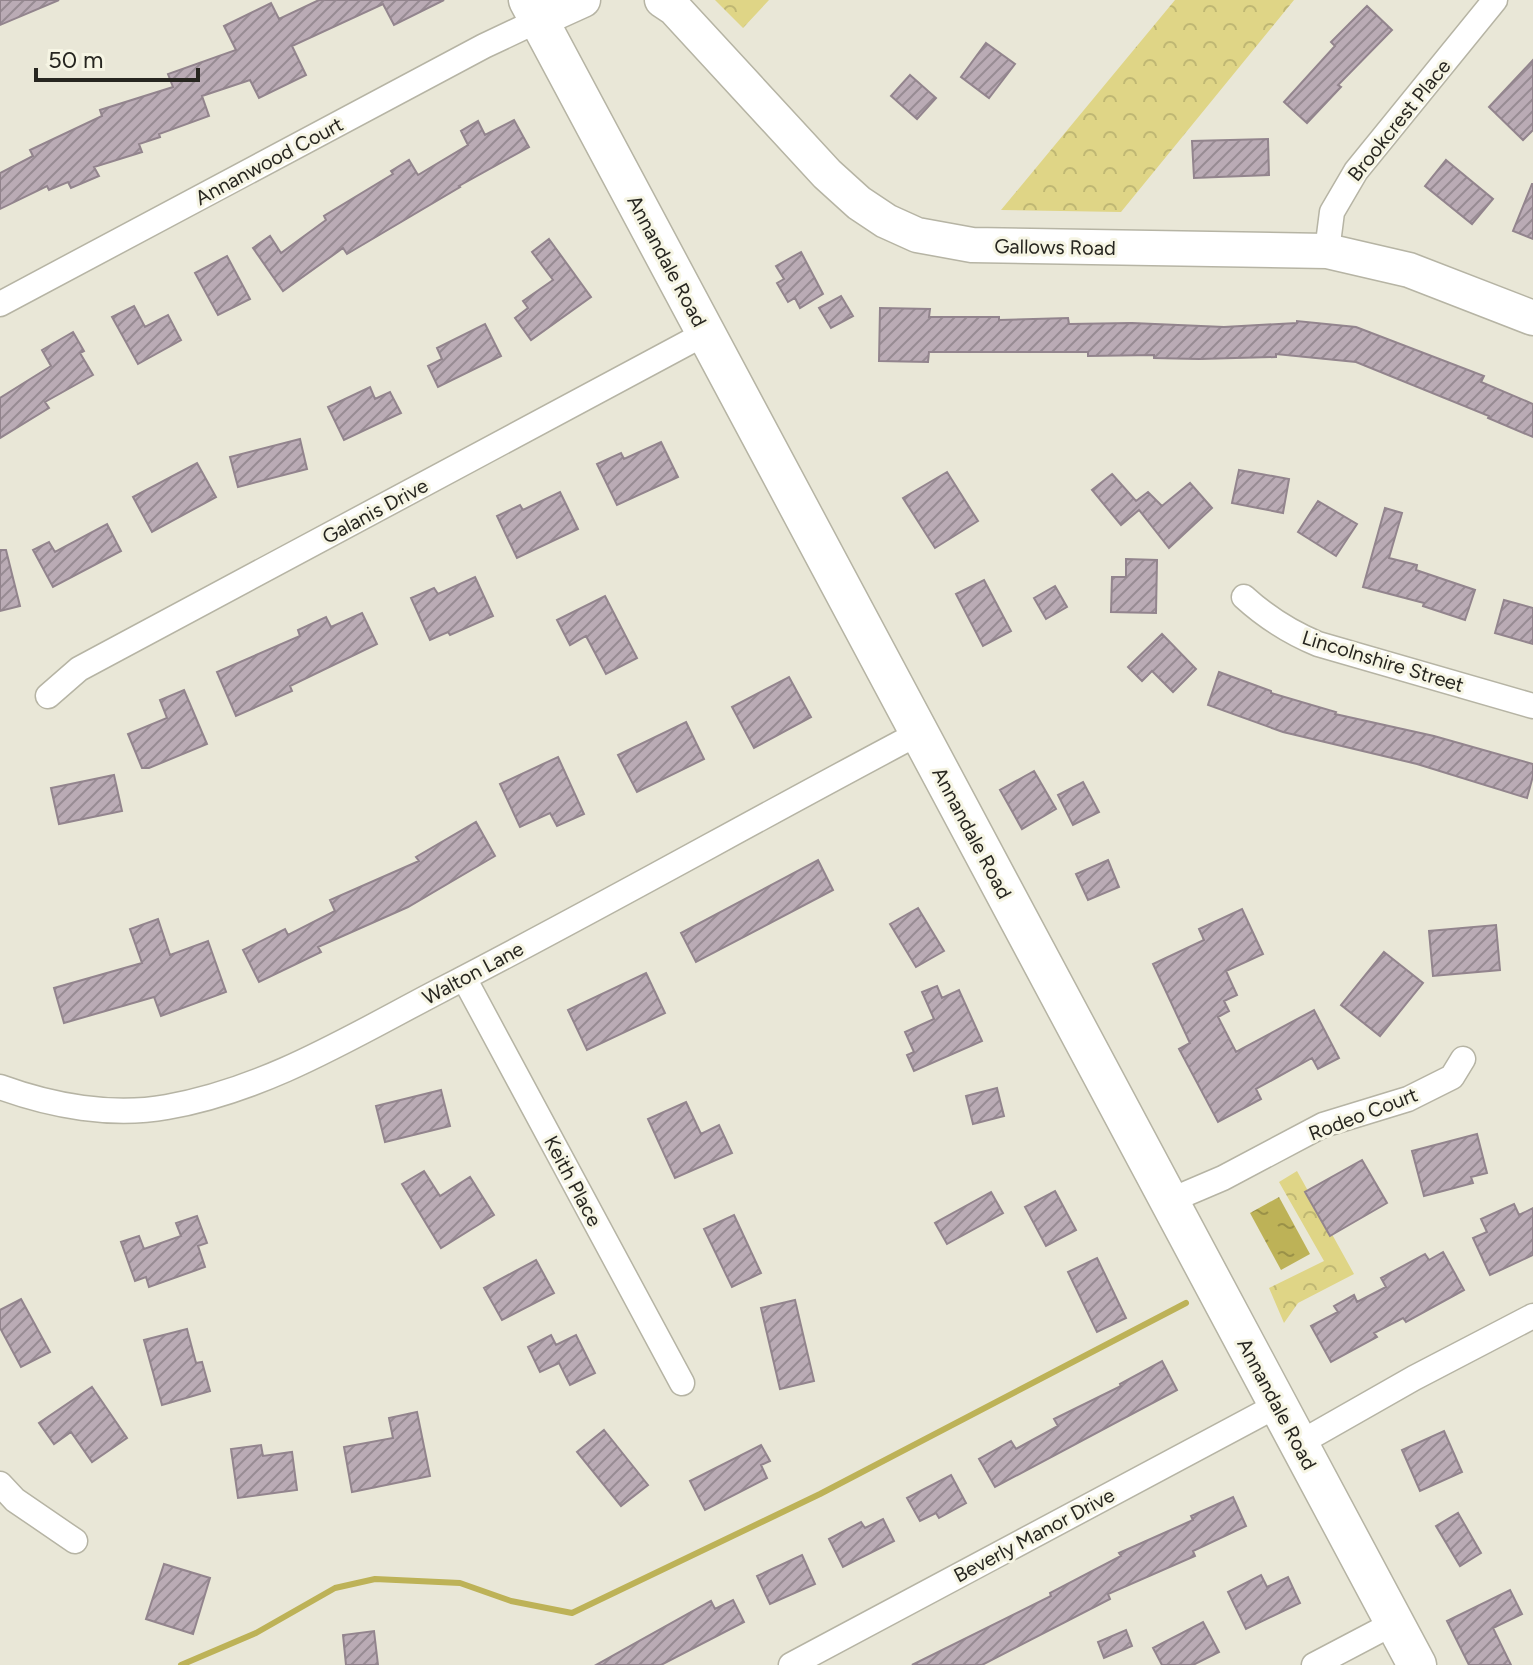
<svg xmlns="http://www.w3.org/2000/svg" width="1533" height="1665" font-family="Figtree,sans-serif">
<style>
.forest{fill:url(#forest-crowns)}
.water{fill:url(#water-ripples)}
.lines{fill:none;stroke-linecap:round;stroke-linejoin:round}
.stream{stroke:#bdb257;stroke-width:6}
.building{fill:url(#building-hatch);stroke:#92848d;stroke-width:2}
.street-casing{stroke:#b6b4a4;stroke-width:27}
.secondary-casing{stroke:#b6b4a4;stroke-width:37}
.primary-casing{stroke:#b6b4a4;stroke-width:41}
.street{stroke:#fff;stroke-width:24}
.secondary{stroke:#fff;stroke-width:34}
.primary{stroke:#fff;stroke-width:38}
.labels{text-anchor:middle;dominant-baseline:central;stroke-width:6;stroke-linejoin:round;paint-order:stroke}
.street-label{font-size:20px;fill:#272620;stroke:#f6f5e4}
</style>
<defs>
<pattern id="forest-crowns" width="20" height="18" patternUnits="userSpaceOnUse" patternTransform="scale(2)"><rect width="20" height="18" fill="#dfd586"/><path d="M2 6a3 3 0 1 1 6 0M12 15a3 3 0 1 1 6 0" fill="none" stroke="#bfb773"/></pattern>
<pattern id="water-ripples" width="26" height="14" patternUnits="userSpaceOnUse" patternTransform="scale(2)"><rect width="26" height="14" fill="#bdb257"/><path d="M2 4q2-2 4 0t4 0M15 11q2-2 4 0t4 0" fill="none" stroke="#9a9148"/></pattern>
<pattern id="building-hatch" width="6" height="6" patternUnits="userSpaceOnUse" patternTransform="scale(2)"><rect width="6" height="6" fill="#baabb5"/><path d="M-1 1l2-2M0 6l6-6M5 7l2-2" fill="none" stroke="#978b93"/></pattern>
</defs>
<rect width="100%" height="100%" fill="#e9e7d7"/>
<!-- forest -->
<path class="forest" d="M715,0H769L743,28Z
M1175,0H1294L1121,212L1001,210Z
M1297,1171L1354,1274L1298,1303L1284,1323L1269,1288L1324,1261L1279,1182Z"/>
<!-- water -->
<path class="water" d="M1279,1197L1310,1254L1281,1270L1250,1213Z"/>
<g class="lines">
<!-- stream -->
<path class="stream" d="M181,1665L256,1633L335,1588L375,1579L460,1583L511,1601L572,1613L820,1494L1186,1303"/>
</g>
<!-- building -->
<path class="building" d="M0,0H59L0,25Z
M319,0H444L394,25L383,4L292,46L306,75L259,98L250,80L202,96L209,116L159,134L160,137L139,144L142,152L94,167L99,176L71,188L68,182L49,190L47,186L0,209V173L33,156L30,150L102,116L100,110L173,87L168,74L236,50L224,26L271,3L279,19Z
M1367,6L1392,30L1338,85L1341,87L1307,123L1284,102L1335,46L1331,42Z
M986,43L1015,64L989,98L961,77Z
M1533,60V130L1523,140L1489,107Z
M910,75L936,98L917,119L891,96Z
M514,120L529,147L459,186L460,187L347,254L343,248L283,291L253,248L270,236L281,253L326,220L324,216L393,174L391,171L409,160L418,175L468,145L461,131L478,121L485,135Z
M1268,139L1269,175L1194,178L1192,141Z
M1446,160L1493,199L1472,224L1425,186Z
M1532,184H1533V239L1513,231Z
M549,239L591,297L531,340L515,318L528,308L523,301L553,280L532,252Z
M801,252L823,294L800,308L795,298L788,302L777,283L784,279L776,266Z
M227,256L250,299L218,315L195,273Z
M841,296L853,316L831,328L819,308Z
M134,306L145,327L168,315L181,340L138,364L112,317Z
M880,308L930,309L929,317H999V320L1068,318L1069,324L1132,323L1224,327L1297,323V321L1356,327L1484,376L1481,382L1533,404V437L1488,418L1489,416L1356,362L1276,354V357L1199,359L1154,358V355L1088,356V352H929L928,362L879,361Z
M485,324L501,356L438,387L428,366L442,359L437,348Z
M73,332L84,351L80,353L93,375L45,402L49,408L0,438V398L51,366L42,350Z
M370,387L375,399L390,392L401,413L344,440L328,407Z
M300,439L307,469L238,487L230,457Z
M661,442L678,477L617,505L597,464L621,453L624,459Z
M197,463L216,497L152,532L133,497Z
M1239,470L1289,479L1283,513L1232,503Z
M947,472L978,521L935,548L903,498Z
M1112,474L1136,501L1148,492L1162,506L1190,483L1212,508L1169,548L1139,510L1121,525L1092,490Z
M560,492L578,529L517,558L497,516L520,505L523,510Z
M1318,501L1357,524L1336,556L1298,532Z
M1385,508L1402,513L1389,558L1417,565L1416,570L1475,590L1465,620L1423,606L1424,603L1363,587Z
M107,524L121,551L53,587L33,550L49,542L55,552Z
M0,550H6L20,606L0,611Z
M1126,559L1157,560L1156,613L1111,612L1112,577H1126Z
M475,577L493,616L450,635L448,632L430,640L411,598L434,588L438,594Z
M984,580L1011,631L983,646L956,594Z
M1055,586L1067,607L1046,619L1034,598Z
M605,596L637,658L606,674L586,636L570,645L557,620Z
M1504,600L1533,608V644L1495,633Z
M362,613L377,644L290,686L292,691L236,716L217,672L300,636L298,630L326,617L331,627Z
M1162,634L1196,669L1173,692L1152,671L1142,681L1128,667Z
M1219,672L1271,691V693L1336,712L1335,714L1434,736L1533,764V776L1527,798L1417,764L1283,732L1208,705Z
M789,677L811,717L754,748L732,707Z
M184,690L207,744L149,768H142L128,734L167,718L160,700Z
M686,722L704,759L637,792L618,755Z
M558,757L584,814L557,826L550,813L520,827L500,784Z
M1034,771L1056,809L1022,829L1000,790Z
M114,775L122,811L59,824L51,788Z
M1083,782L1099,812L1073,825L1058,795Z
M476,822L495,856L408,907L318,947L321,952L259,982L243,950L285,929L288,935L335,911L330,900L419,861L416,857Z
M818,860L833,890L696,962L681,933Z
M1108,860L1119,887L1088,900L1076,874Z
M918,908L944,951L916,967L890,924Z
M1242,909L1263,954L1226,971L1237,995L1224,1001L1229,1011L1218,1017L1236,1052L1314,1010L1339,1058L1318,1069L1312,1058L1256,1089L1261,1099L1218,1122L1179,1049L1190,1043L1153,964L1204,940L1199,929Z
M158,919L170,955L208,941L226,992L161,1016L154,997L64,1023L54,988L142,963L130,929Z
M1496,925L1500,970L1433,976L1429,931Z
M1384,952L1423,983L1380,1036L1341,1005Z
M646,973L665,1013L587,1050L568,1010Z
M937,986L942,998L959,990L982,1041L914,1071L907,1055L914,1052L905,1032L934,1019L922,992Z
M997,1088L1004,1116L973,1124L966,1096Z
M441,1090L450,1126L385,1142L376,1106Z
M686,1102L701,1134L719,1125L732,1153L675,1178L648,1119Z
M1477,1134L1487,1173L1471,1177L1473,1183L1424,1196L1412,1151Z
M1362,1160L1387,1203L1330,1236L1305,1192Z
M424,1171L440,1196L470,1177L494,1215L441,1248L402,1184Z
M1055,1191L1076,1230L1046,1246L1025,1207Z
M991,1192L1003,1213L947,1244L935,1223Z
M1514,1204L1519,1215L1533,1208V1255L1490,1275L1473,1238L1487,1232L1481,1219Z
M734,1215L761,1273L732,1287L704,1229Z
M197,1216L207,1243L198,1246L205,1267L149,1287L146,1277L135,1281L121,1242L139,1236L144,1249L181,1236L176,1223Z
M1443,1252L1464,1290L1406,1322L1403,1318L1374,1333L1377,1337L1331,1362L1311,1326L1338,1312L1334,1306L1354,1295L1357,1302L1386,1287L1381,1278L1425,1254L1429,1260Z
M1097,1258L1126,1318L1097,1332L1068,1272Z
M536,1260L554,1293L502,1320L484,1288Z
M21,1299L50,1352L21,1367L0,1328V1310Z
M795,1300L814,1381L780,1389L761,1308Z
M187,1329L196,1363L202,1362L210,1391L162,1405L144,1340Z
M551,1335L556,1345L576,1335L595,1373L570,1385L559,1363L540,1372L528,1347Z
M1162,1361L1177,1390L995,1487L979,1459L1011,1441L1016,1449L1058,1426L1054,1419L1121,1386L1120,1384Z
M92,1387L127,1438L92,1462L71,1432L54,1444L39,1423Z
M417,1412L430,1476L352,1492L344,1447L393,1438L389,1418Z
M604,1430L648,1485L621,1506L577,1452Z
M1444,1431L1462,1472L1420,1491L1402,1450Z
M261,1445L263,1456L292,1452L297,1490L238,1498L231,1449Z
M761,1445L770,1461L761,1465L767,1478L705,1510L690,1481Z
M951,1475L966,1503L939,1518L936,1513L920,1521L907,1498Z
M1233,1497L1246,1526L1193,1551L1195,1556L1108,1594L1110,1599L982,1665H912L1051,1596L1050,1593L1121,1556L1119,1553L1193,1520L1191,1516Z
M1458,1513L1481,1553L1460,1566L1436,1526Z
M883,1519L894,1541L843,1567L829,1539L861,1522L865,1528Z
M802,1555L815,1584L770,1604L757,1576Z
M164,1564L210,1578L193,1634L146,1619Z
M1261,1575L1267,1587L1288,1577L1300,1603L1246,1629L1228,1592Z
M1510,1590L1522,1614L1493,1628L1511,1665H1469L1447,1621Z
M733,1600L744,1622L661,1665H596L711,1601L715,1609Z
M1203,1622L1219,1652L1193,1665H1162L1153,1648Z
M1126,1630L1132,1646L1104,1658L1098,1642Z
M374,1631L378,1665H346L343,1635Z"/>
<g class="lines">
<!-- street casing -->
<g class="street-casing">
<path id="street" d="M1327,251L1332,212L1356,171L1495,0
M0,304L484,46L539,20
M1244,597C1267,618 1289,632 1318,644L1533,706
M48,696L79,669L706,333
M464,978L682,1383
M0,1087C52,1106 112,1117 167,1107C265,1090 351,1037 439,991C600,908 758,818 919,733
M1169,1201L1223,1178L1323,1125L1408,1099L1452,1077L1463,1059
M1298,1444L1414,1378L1533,1316
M0,1484L15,1500L75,1541
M791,1665L1278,1405
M1314,1665L1394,1623"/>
</g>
<!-- secondary casing -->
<g class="secondary-casing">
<path id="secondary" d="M662,0L674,8L827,174L859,203L886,221L917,235L972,245L1327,251L1409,270L1533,318
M539,20L583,0"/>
</g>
<!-- primary casing -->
<g class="primary-casing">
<path id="primary" d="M528,0L1417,1665"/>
</g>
<!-- street -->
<use href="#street" class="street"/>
<!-- secondary -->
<use href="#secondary" class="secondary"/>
<!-- primary -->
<use href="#primary" class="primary"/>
</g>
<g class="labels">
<!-- street labels -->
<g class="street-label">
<text transform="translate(1399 120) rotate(-51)">Brookcrest Place</text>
<text transform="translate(269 161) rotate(-28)">Annanwood Court</text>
<text transform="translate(1055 247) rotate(1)">Gallows Road</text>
<text transform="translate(667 261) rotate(62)">Annandale Road</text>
<text transform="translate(375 511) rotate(-28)">Galanis Drive</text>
<text transform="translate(1383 661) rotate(17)">Lincolnshire Street</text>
<text transform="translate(972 833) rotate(62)">Annandale Road</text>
<text transform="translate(473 973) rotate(-28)">Walton Lane</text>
<text transform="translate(1363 1114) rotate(-21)">Rodeo Court</text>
<text transform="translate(573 1181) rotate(62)">Keith Place</text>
<text transform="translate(1277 1404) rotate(62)">Annandale Road</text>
<text transform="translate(1034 1535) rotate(-28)">Beverly Manor Drive</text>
</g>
</g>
<!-- scale -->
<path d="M36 68v12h162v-12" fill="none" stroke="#272620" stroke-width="4"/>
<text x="48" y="68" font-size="24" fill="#272620" stroke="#f6f5e4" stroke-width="6" paint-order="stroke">50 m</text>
</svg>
